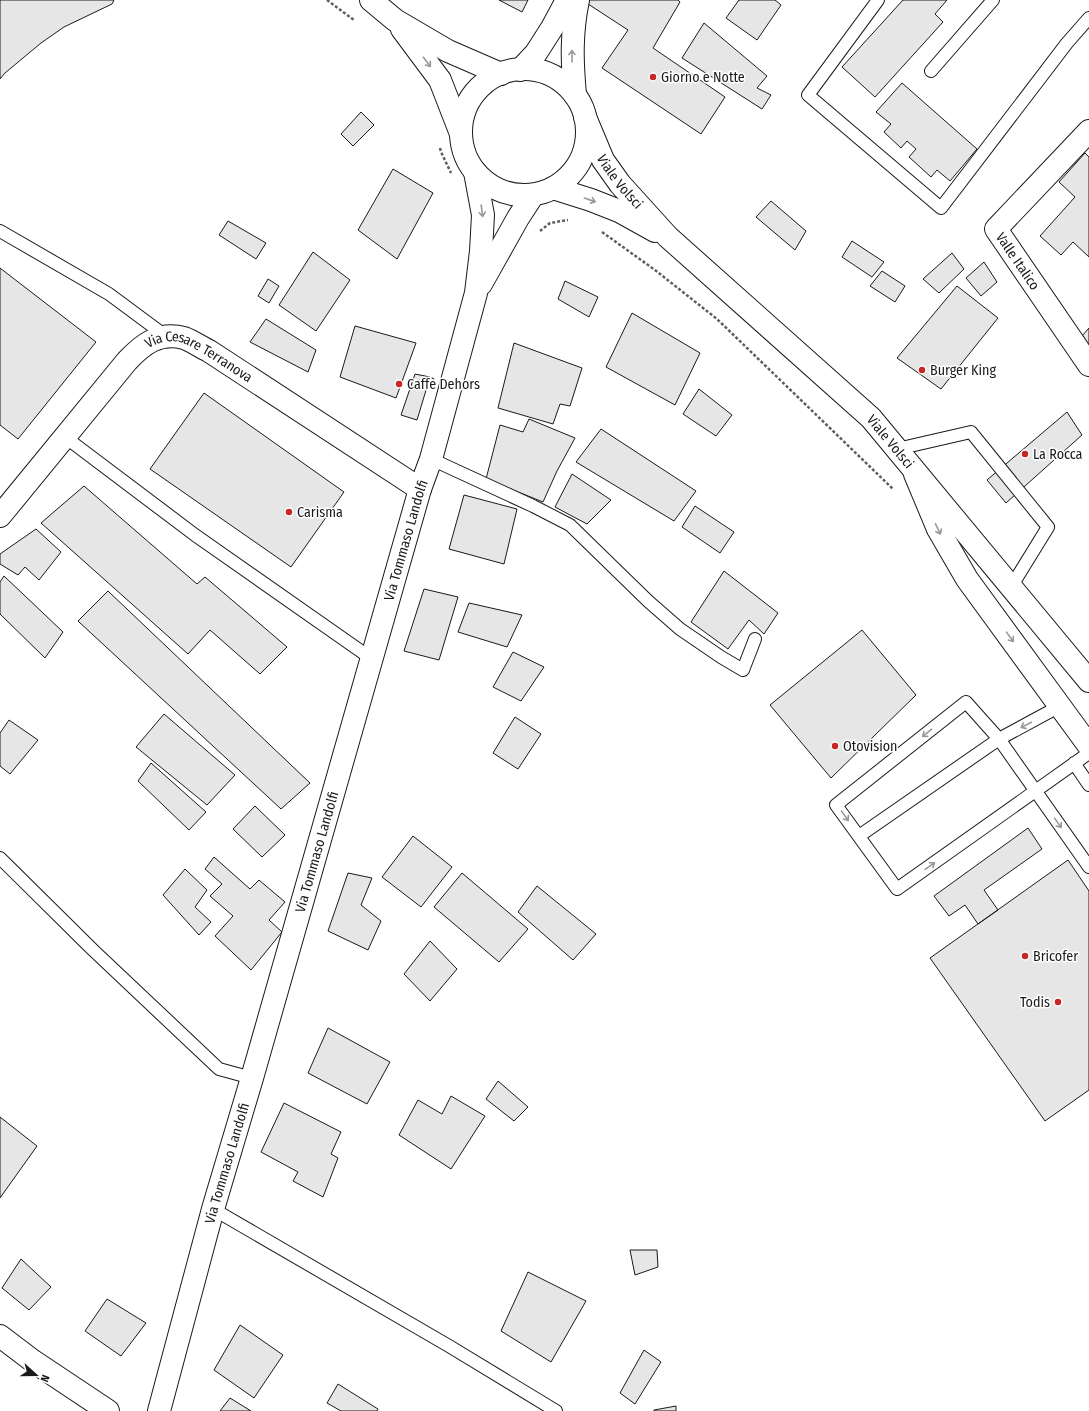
<svg xmlns="http://www.w3.org/2000/svg" width="1089" height="1411" font-family="'Fira Sans Condensed',sans-serif">
<style>
.building{fill:#e6e6e6;stroke:#1a1a1a}
.lines{fill:none;stroke-linecap:round;stroke-linejoin:round}
.service-casing{stroke:#1a1a1a;stroke-width:14}
.minor-casing{stroke:#1a1a1a;stroke-width:24}
.primary-casing{stroke:#1a1a1a;stroke-width:24}
.path{stroke:#5f5f5f;stroke-width:2.5;stroke-dasharray:3 2;stroke-linecap:butt}
.service{stroke:#fff;stroke-width:12}
.minor{stroke:#fff;stroke-width:22}
.primary{stroke:#fff;stroke-width:22}
.oneway{stroke:#989898}
.poi-dot{fill:#c62828;stroke:#fff;stroke-width:1.5}
.labels{text-anchor:middle;dominant-baseline:central;stroke-width:3;stroke-linejoin:round;paint-order:stroke}
.poi-label{font-size:14px;fill:#1a1a1a;stroke:#fff;text-anchor:start}
.street-label{font-size:14px;fill:#1a1a1a;stroke:#fff}
</style>
<rect width="100%" height="100%" fill="#fff"/>
<!-- building -->
<path class="building" d="M0,0H114L112,4L64,27L41,43L5,73L0,79Z
M499,0H528L522,12Z
M587,0H678L680,2L653,48L725,97L701,134L602,68L628,30L585,2Z
M739,0H775L781,5L757,40L726,18Z
M903,0H947L935,14L943,22L875,97L842,67Z
M704,23L767,76L757,88L771,95L762,109L682,58Z
M902,83L977,149L950,181L937,170L931,177L909,157L916,149L907,141L901,148L884,132L891,124L876,112Z
M361,112L374,125L353,146L341,134Z
M1085,153L1089,157V257L1073,242L1061,255L1040,236L1075,197L1059,182Z
M393,169L433,193L397,259L358,230Z
M771,201L806,231L795,250L756,217Z
M228,221L266,243L256,259L219,235Z
M852,241L884,262L872,277L842,257Z
M313,252L350,280L316,331L279,305Z
M952,253L964,269L939,293L923,279Z
M984,262L997,282L981,296L966,278Z
M0,268L96,342L18,439L0,425Z
M882,271L905,286L895,302L870,286Z
M268,279L279,286L269,303L258,296Z
M565,281L598,297L589,317L558,299Z
M957,286L998,318L941,389L897,358Z
M632,313L700,353L675,405L606,367Z
M266,319L316,350L308,372L250,342Z
M355,326L416,343L396,398L340,377Z
M1089,328V354L1076,343Z
M514,343L582,368L570,406L560,404L553,424L498,408Z
M415,374L430,377L417,420L401,415Z
M699,389L732,415L716,436L683,414Z
M204,393L344,492L291,567L150,469Z
M1067,412L1082,435L1006,503L987,480Z
M529,419L575,438L557,471L543,502L486,479L500,425L523,432Z
M601,429L696,491L674,521L576,462Z
M572,474L611,500L587,524L555,507Z
M84,486L197,584L205,577L287,647L260,674L210,630L188,654L41,523Z
M464,495L517,509L504,564L449,549Z
M695,506L734,532L720,553L682,527Z
M36,529L61,552L39,580L25,567L18,575L0,564V554Z
M724,571L778,613L764,634L749,620L728,649L691,622Z
M4,576L63,632L45,658L0,614V582Z
M424,589L458,597L439,660L404,651Z
M108,591L310,783L281,809L78,621Z
M469,603L522,615L507,647L458,632Z
M862,630L916,695L831,778L770,705Z
M513,652L544,667L521,701L493,687Z
M164,714L235,775L207,805L136,747Z
M515,717L541,734L518,769L493,753Z
M9,720L38,740L10,774L0,766V733Z
M151,763L206,812L189,830L138,781Z
M255,806L285,835L262,857L233,829Z
M1028,828L1042,849L984,890L998,910L978,924L965,905L949,916L934,896Z
M413,836L452,867L421,907L382,877Z
M214,857L250,889L259,880L285,902L269,920L282,932L251,970L215,936L233,916L210,896L222,884L205,869Z
M1068,860L1089,891V1090L1045,1121L930,958Z
M185,869L207,890L195,907L211,922L199,935L163,895Z
M348,873L372,878L361,905L381,921L368,950L328,931Z
M462,873L528,929L499,962L434,907Z
M537,886L596,934L573,960L518,912Z
M430,941L457,969L430,1001L404,974Z
M328,1028L390,1062L367,1104L308,1073Z
M498,1081L528,1107L514,1121L486,1099Z
M451,1096L485,1116L451,1169L399,1135L418,1100L442,1114Z
M284,1103L341,1132L331,1154L338,1158L323,1197L293,1181L298,1172L261,1152Z
M0,1117L37,1146L0,1198Z
M630,1250H657L658,1267L635,1275Z
M21,1259L51,1287L29,1310L2,1288Z
M528,1272L586,1301L551,1362L501,1331Z
M107,1299L146,1323L121,1356L85,1331Z
M240,1325L283,1355L254,1398L214,1370Z
M644,1350L661,1362L635,1404L620,1393Z
M338,1384L378,1409L377,1411H341L327,1403Z
M230,1398L251,1411H220Z
M676,1406V1411H654V1410Z"/>
<g class="lines">
<!-- service casing -->
<g class="service-casing">
<path id="service" d="M878,0L808,95L941,208L1067,43L1089,18
M931,71L993,0
M0,231L109,294L167,337
M65,437L195,535L372,659
M897,449L971,432L1048,527L1011,587
M431,459L533,506L570,525L648,601L680,629L721,657L743,670L755,639
M1060,706L999,739L966,702L836,805L897,889L1089,753
M1074,763L1089,785
M859,836L999,739L1089,867
M0,858L93,950L219,1069L252,1078
M213,1209L449,1346L556,1411"/>
</g>
<!-- minor casing -->
<g class="minor-casing">
<g id="minor">
<path d="M520,70L536,53L552,28L567,0"/>
<path d="M575,95C572,61 571,34 578,0"/>
<path id="s1" d="M1089,131L996,229L1089,365"/>
<path d="M481,284L518,218L533,195"/>
<path d="M915,474L938,529L967,579L1089,746"/>
<path id="s2" d="M0,516L127,361C142,345 159,331 184,338C192,341 201,347 209,351L420,489"/>
<path d="M0,1336L33,1361L108,1411"/>
<path id="s3" d="M159,1411L213,1209L252,1078L420,489L431,459L476,293L481,251L483,215L475,172"/>
</g>
</g>
<!-- primary casing -->
<g class="primary-casing">
<g id="primary">
<path d="M371,0L395,20L448,51L501,74"/>
<path d="M402,29L440,80L461,134"/>
<circle cx="524" cy="132" r="63"/>
<path id="s4" d="M585,117L603,160L620,184L668,237L871,418L1089,681"/>
<path d="M553,188L591,200L619,211L655,231"/>
</g>
</g>
<!-- path -->
<path class="path" d="M327,0L354,20
M440,148L441,152L451,173
M540,231L550,223L568,220
M602,232L655,270L717,319L893,489"/>
<!-- service -->
<use href="#service" class="service"/>
<!-- minor -->
<use href="#minor" class="minor"/>
<!-- primary -->
<use href="#primary" class="primary"/>
</g>
<!-- one-way arrows -->
<defs><path id="oneway-shaft" d="M-6 0H5M1.5-3L5.5 0L1.5 3" fill="none" stroke-width="1.6" stroke-linecap="round" stroke-linejoin="round"/></defs>
<g class="oneway">
<use href="#oneway-shaft" transform="translate(572 56) rotate(-91)"/>
<use href="#oneway-shaft" transform="translate(427 62) rotate(53)"/>
<use href="#oneway-shaft" transform="translate(590 200) rotate(19)"/>
<use href="#oneway-shaft" transform="translate(482 211) rotate(82)"/>
<use href="#oneway-shaft" transform="translate(938 529) rotate(64)"/>
<use href="#oneway-shaft" transform="translate(1010 637) rotate(54)"/>
<use href="#oneway-shaft" transform="translate(1026 725) rotate(152)"/>
<use href="#oneway-shaft" transform="translate(927 733) rotate(141)"/>
<use href="#oneway-shaft" transform="translate(845 816) rotate(54)"/>
<use href="#oneway-shaft" transform="translate(1058 823) rotate(55)"/>
<use href="#oneway-shaft" transform="translate(930 866) rotate(-35)"/>
</g>
<!-- markers -->
<g class="poi-dot">
<circle cx="653" cy="77" r="4"/>
<circle cx="922" cy="370" r="4"/>
<circle cx="399" cy="384" r="4"/>
<circle cx="1025" cy="454" r="4"/>
<circle cx="289" cy="512" r="4"/>
<circle cx="835" cy="746" r="4"/>
<circle cx="1025" cy="956" r="4"/>
<circle cx="1058" cy="1002" r="4"/>
</g>
<g class="labels">
<!-- poi labels -->
<g class="poi-label">
<text x="661" y="77">Giorno e Notte</text>
<text x="930" y="370">Burger King</text>
<text x="407" y="384">Caffè Dehors</text>
<text x="1033" y="454">La Rocca</text>
<text x="297" y="512">Carisma</text>
<text x="843" y="746">Otovision</text>
<text x="1033" y="956">Bricofer</text>
<text x="1050" y="1002" text-anchor="end">Todis</text>
</g>
<!-- street labels -->
<g class="street-label">
<text stroke="none"><textPath href="#s4" startOffset="74">Viale Volsci</textPath></text>
<text stroke="none"><textPath href="#s1" startOffset="174">Valle Italico</textPath></text>
<text stroke="none"><textPath href="#s2" startOffset="285">Via Cesare Terranova</textPath></text>
<text stroke="none"><textPath href="#s4" startOffset="450">Viale Volsci</textPath></text>
<text stroke="none"><textPath href="#s3" startOffset="905">Via Tommaso Landolfi</textPath></text>
<text stroke="none"><textPath href="#s3" startOffset="581">Via Tommaso Landolfi</textPath></text>
<text stroke="none"><textPath href="#s3" startOffset="257">Via Tommaso Landolfi</textPath></text>
</g>
</g>
<!-- north arrow -->
<g transform="translate(36 1375) rotate(111)" stroke="#ffffff" stroke-width="3" paint-order="stroke">
<path d="M0-3L7 15L0 10L-7 15Z" fill="#1a1a1a"/>
<text y="-6" font-size="11" font-weight="bold" text-anchor="middle" fill="#1a1a1a">N</text>
</g>
</svg>
